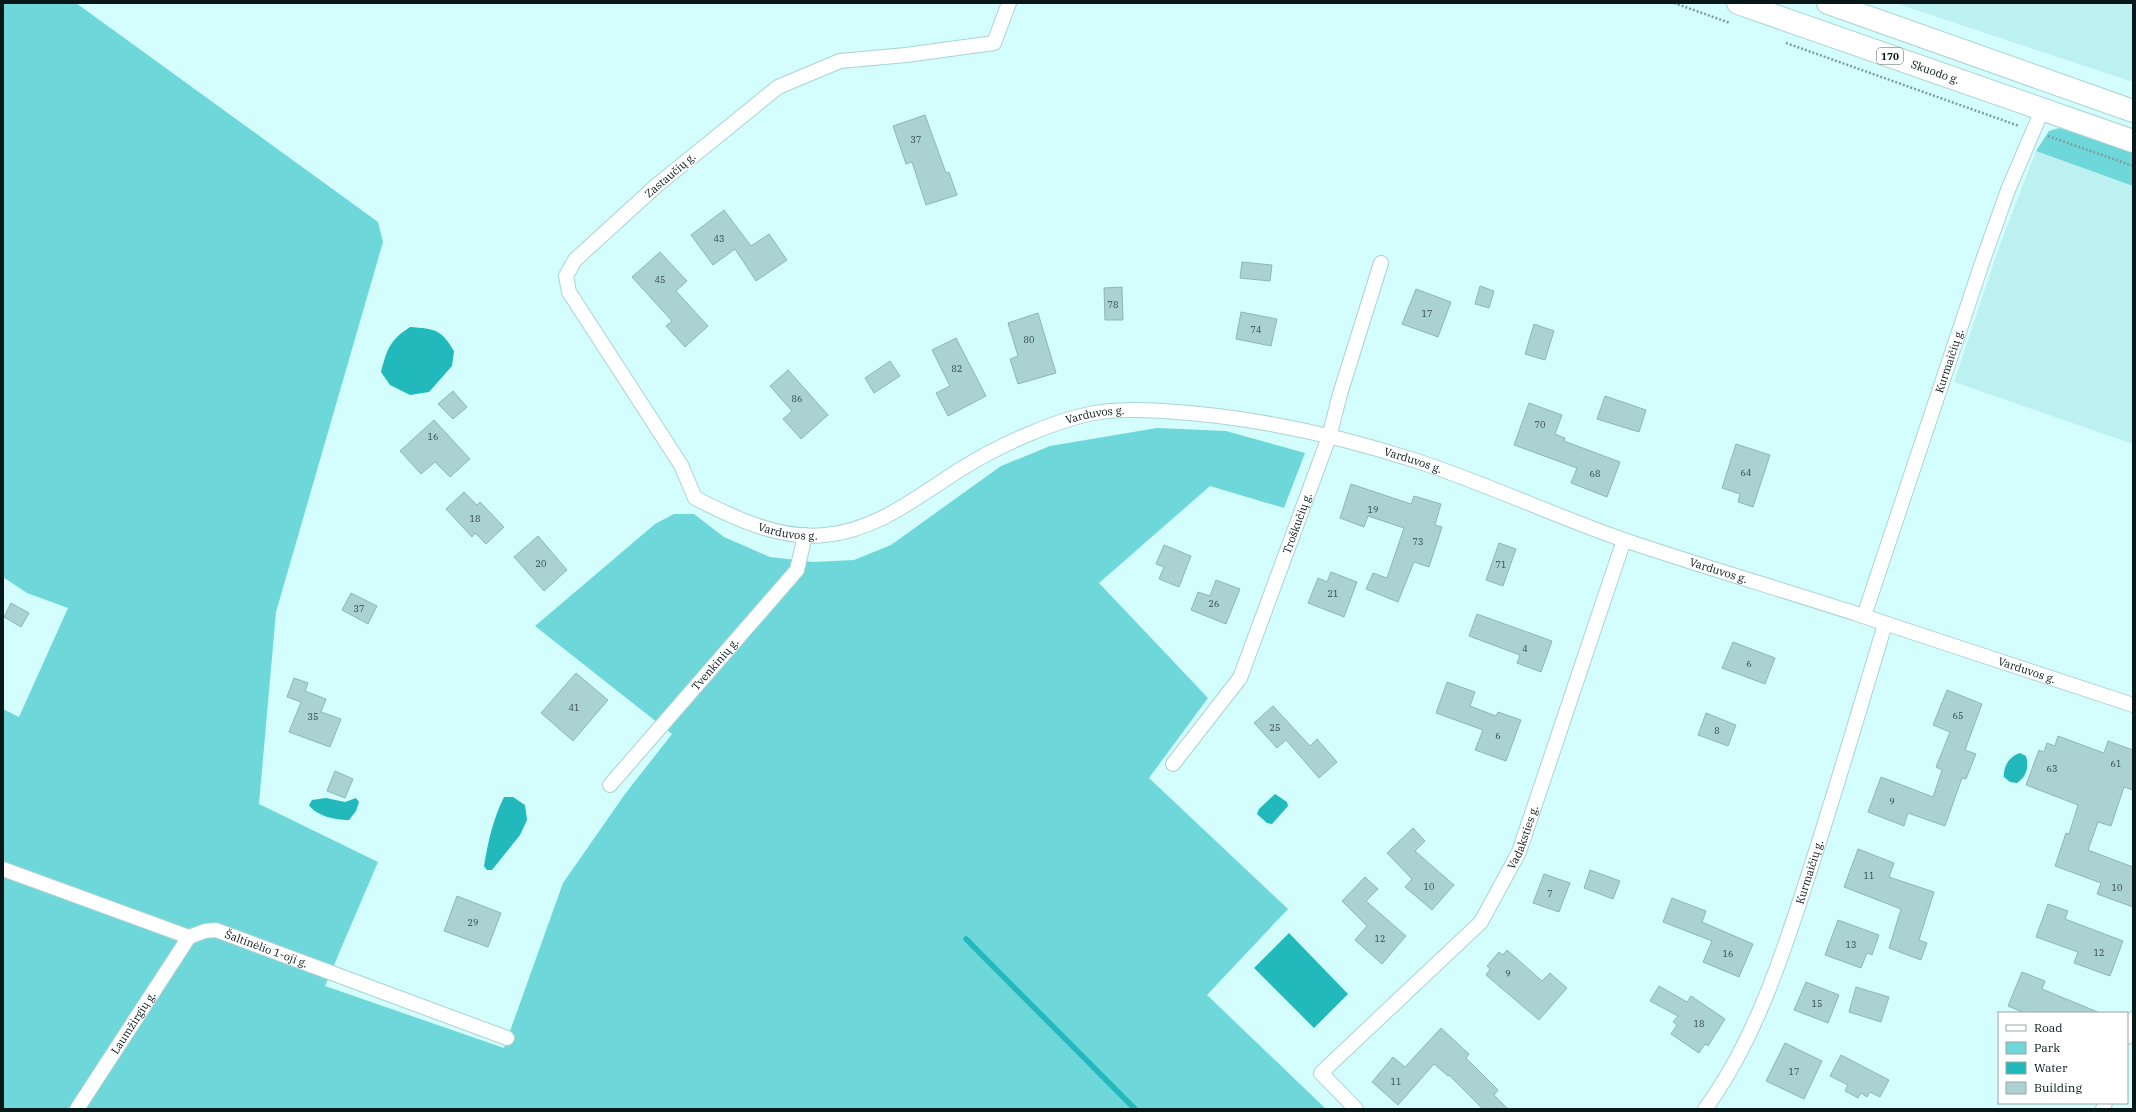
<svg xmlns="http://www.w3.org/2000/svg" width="2136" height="1112" font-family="'IBM Plex Serif',serif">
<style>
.built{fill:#bdf0f0}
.green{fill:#6dd7d9}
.water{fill:#22b9bc}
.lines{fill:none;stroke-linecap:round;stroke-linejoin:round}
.stream{stroke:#22b9bc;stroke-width:5.5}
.building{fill:#aad2d2;stroke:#8eb6b6}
.minor-casing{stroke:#aad3d3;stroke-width:16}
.primary-casing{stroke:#aad3d3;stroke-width:24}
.path{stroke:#7f9e9e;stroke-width:2.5;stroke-dasharray:2 2;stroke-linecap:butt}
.minor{stroke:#fff;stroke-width:14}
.primary{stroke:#fff;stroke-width:22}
.labels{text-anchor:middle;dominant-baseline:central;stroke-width:3.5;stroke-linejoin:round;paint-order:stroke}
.number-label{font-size:9px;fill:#304646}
.shield{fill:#fff;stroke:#525d5d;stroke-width:1}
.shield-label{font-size:10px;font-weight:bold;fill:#081818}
.street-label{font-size:11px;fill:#081818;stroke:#fff}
</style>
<rect width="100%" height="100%" fill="#d4fefe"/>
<!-- built -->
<path class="built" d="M1895,3H2133V82Z
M2036,151L2133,186V444L1954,382L1998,250Z"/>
<!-- green -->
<path class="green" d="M3,3H76L378,222L383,242L276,612L259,804L378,862L325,986L504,1048L563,883L625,794L672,734L535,626L655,524L674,514H694L724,537L770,557L813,562L854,560L891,545L1001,466L1050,446L1157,428L1226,431L1305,453L1284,508L1210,486L1099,583L1208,698L1149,778L1288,909L1207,995L1326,1109H3V709L19,717L68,608L27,593L3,577Z
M2059,128L2133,152V186L2036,151L2049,131Z"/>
<!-- water -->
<path class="water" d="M410,327C435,329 441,329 454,351L452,366L429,392L410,395L390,385L381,372C387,349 390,340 410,327Z
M2020,753L2026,756C2029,767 2027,776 2017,783L2010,782L2004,777C2003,766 2010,756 2020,753Z
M1275,794L1287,802L1288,806L1272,824L1267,823L1257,814L1259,809Z
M504,797H513L525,805L527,820L520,835L492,870H487L484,866C488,842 493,819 504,797Z
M326,798L345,802L356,798L359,802L356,811L349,820C336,820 316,816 309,805L312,800Z
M1289,933L1348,994L1314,1028L1254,968Z"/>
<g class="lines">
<!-- stream -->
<path class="stream" d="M966,939L1135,1109"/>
</g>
<!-- building -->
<path class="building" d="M925,115L946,173L949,172L957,195L926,205L912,162L906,164L893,126Z
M724,210L751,246L769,234L787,260L756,281L735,249L713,265L691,235Z
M660,252L687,281L676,291L708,326L685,347L666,326L672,321L632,277Z
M1242,262L1272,265L1270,281L1240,278Z
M1480,286L1494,291L1489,308L1475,304Z
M1122,287L1123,320H1105L1104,288Z
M1416,289L1451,302L1438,337L1402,324Z
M1241,312L1277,319L1271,346L1236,339Z
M1038,313L1056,373L1018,384L1010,359L1018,356L1008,323Z
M1534,324L1554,331L1545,360L1525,354Z
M956,338L986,396L948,416L936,393L950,386L932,350Z
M890,361L900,376L874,393L865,378Z
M788,370L828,415L801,439L783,419L792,411L770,386Z
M453,391L467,407L453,419L438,404Z
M1605,396L1646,410L1639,432L1597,419Z
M1529,403L1562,415L1555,434L1565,438L1564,441L1620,462L1607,497L1571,483L1577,468L1514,445Z
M434,420L470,459L450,477L435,462L421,474L400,451Z
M1736,444L1770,455L1753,507L1738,502L1740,494L1722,488Z
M1351,484L1411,504L1414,496L1441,504L1435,525L1442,527L1429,567L1414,562L1398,602L1366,589L1373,573L1387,578L1404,528L1368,516L1364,527L1340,518Z
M464,492L477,505L480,502L504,527L486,544L475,533L472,537L446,509Z
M538,536L567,570L544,591L514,557Z
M1499,543L1516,549L1503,586L1486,580Z
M1164,545L1191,556L1179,587L1159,579L1164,567L1156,564Z
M1331,572L1357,582L1344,617L1308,603L1318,578L1327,582Z
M1216,580L1240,589L1226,624L1191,610L1198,592L1210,596Z
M351,593L377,606L368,624L342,610Z
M11,603L29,613L21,627L4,617Z
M1477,614L1552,641L1541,672L1517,663L1520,655L1469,636Z
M1733,642L1775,658L1765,684L1722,668Z
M576,673L608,700L573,741L541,713Z
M294,678L308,683L305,691L326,699L321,712L341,719L330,747L289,732L301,702L287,697Z
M1447,682L1475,692L1470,706L1496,716L1498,712L1521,720L1506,761L1475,750L1483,730L1436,713Z
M1947,690L1982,704L1965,750L1976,754L1966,779L1962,778L1945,826L1908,813L1904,826L1868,812L1881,777L1933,797L1942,770L1936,767L1950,732L1933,725Z
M1273,706L1310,746L1317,739L1337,762L1319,778L1286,740L1277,748L1254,723Z
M1706,713L1736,725L1728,746L1698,735Z
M2058,736L2104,753L2108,741L2133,750V790L2124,787L2111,826L2098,822L2088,850L2133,867V907L2097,894L2101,883L2055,866L2066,833L2069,834L2078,805L2026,785L2039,750L2044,752L2047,743L2055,746Z
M335,771L353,779L345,798L327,791Z
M1413,828L1425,841L1415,851L1454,885L1432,910L1405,887L1412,879L1387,853Z
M1858,849L1894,863L1889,877L1934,892L1919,940L1927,943L1921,960L1889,948L1901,909L1844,887Z
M1590,870L1620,881L1613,899L1584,888Z
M1544,874L1570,883L1559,912L1533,903Z
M1365,877L1378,889L1366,901L1406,936L1382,964L1355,940L1367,926L1342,901Z
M457,896L501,913L488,947L444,931Z
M1672,898L1706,911L1702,922L1753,944L1739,977L1703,962L1712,941L1663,922Z
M2048,904L2068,911L2065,919L2123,941L2110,976L2074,963L2078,952L2036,937Z
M1838,920L1879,935L1872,955L1867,953L1861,968L1825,955Z
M1507,950L1542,981L1550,973L1567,988L1539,1020L1486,975L1490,969L1487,966L1499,952L1503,955Z
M2022,972L2045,981L2042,989L2100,1013H2025L2008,1006Z
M1806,982L1839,995L1828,1023L1794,1010Z
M1659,986L1687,1002L1691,996L1725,1019L1708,1046L1705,1044L1699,1053L1671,1034L1677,1025L1673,1022L1678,1016L1650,1001Z
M1856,987L1889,997L1881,1022L1849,1012Z
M1441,1028L1469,1054L1466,1058L1498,1090L1494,1095L1508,1109H1483L1449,1075L1448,1076L1434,1064L1398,1105L1372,1082L1393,1057L1405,1067Z
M1785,1043L1822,1061L1804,1099L1766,1081Z
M1841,1055L1889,1080L1880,1097L1870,1092L1867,1097L1861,1093L1858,1098L1845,1091L1848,1085L1830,1076Z"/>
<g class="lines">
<!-- minor casing -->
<g class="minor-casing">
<g id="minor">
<path id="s1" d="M1009,3L994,43L906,55L840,61L778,87L656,186L575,260L566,276L569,292L681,465L695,498C734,518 780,540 825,535C878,530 918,496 961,469C998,446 1052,421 1094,413C1117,409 1140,410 1163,411C1249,416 1336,435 1417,461C1487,484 1555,516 1624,540C1701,566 1780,589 1857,614C1949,644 2041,675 2133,705"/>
<path id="s2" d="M1864,616L1983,260L2008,190L2043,108"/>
<path id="s3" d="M1173,764L1240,678L1329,437L1340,394L1381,263"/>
<path id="s4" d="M610,785L797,570L805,535"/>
<path id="s5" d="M3,869L189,937L205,931L216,930L507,1038"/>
<path d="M2127,1037L2133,1019"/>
<path id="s6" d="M77,1109L189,937"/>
<path id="s7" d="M1356,1109L1321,1073L1481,922L1519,852L1624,540"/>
<path id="s8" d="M1705,1109C1756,1040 1785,948 1811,867C1837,786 1861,705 1885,624"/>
<path d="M2103,1109L2105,1103"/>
</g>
</g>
<!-- primary casing -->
<g class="primary-casing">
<g id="primary">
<path id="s9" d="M1738,3L2133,141"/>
<path d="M1828,3L2133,111"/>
</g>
</g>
<!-- path -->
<path class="path" d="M1674,3L1730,23
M1786,43L2019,126
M2048,136L2133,166"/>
<!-- minor -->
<use href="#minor" class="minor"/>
<!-- primary -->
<use href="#primary" class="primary"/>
</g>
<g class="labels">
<!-- number labels -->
<g class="number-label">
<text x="916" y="139">37</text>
<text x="719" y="238">43</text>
<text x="660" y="279">45</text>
<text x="1113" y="304">78</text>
<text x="1427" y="313">17</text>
<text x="1256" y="329">74</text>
<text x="1029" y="339">80</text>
<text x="957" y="368">82</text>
<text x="797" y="398">86</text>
<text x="1540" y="424">70</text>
<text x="433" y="436">16</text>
<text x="1746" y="472">64</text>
<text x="1595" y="473">68</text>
<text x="1373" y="509">19</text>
<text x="475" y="518">18</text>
<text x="1418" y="541">73</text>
<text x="541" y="563">20</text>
<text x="1501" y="564">71</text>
<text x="1333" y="593">21</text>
<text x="1214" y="603">26</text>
<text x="359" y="608">37</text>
<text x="1525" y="648">4</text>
<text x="1749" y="663">6</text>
<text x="574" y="707">41</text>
<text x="1958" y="715">65</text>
<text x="313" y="716">35</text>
<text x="1275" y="727">25</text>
<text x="1717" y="730">8</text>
<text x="1498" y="735">6</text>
<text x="2116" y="763">61</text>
<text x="2052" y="768">63</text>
<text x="1892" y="801">9</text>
<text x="1869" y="875">11</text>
<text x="1429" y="886">10</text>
<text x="2117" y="887">10</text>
<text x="1550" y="893">7</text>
<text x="473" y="922">29</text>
<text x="1380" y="938">12</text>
<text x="1851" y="944">13</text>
<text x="2099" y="952">12</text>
<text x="1728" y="953">16</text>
<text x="1508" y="973">9</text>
<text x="1817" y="1003">15</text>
<text x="1699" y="1023">18</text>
<text x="1794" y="1071">17</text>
<text x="1396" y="1081">11</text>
</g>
<!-- shield labels -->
<rect class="shield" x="1877" y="48" width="26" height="16" rx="3"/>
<g class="shield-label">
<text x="1890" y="56">170</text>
</g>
<!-- street labels -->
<g class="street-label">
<text stroke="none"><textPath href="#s9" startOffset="209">Skuodo g.</textPath></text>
<text transform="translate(670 175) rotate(-40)">Zastaučių g.</text>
<text stroke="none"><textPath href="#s2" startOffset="269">Kurmaičių g.</textPath></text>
<text stroke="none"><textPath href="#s1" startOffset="1244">Varduvos g.</textPath></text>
<text stroke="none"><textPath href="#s1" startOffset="1568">Varduvos g.</textPath></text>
<text stroke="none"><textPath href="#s3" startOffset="274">Troškučių g.</textPath></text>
<text stroke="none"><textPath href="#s1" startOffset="908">Varduvos g.</textPath></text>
<text stroke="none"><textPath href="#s1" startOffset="1893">Varduvos g.</textPath></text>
<text stroke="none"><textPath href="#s4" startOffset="160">Tvenkinių g.</textPath></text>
<text stroke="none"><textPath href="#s1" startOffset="2217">Varduvos g.</textPath></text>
<text stroke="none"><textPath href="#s7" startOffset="365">Vadaksties g.</textPath></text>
<text stroke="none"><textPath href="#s8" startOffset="260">Kurmaičių g.</textPath></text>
<text stroke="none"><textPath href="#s5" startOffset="280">Šaltinėlio 1-oji g.</textPath></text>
<text stroke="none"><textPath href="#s6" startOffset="103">Laumžirgių g.</textPath></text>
</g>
</g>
<!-- border -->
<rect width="2136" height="1112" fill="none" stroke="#081818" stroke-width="8"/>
<!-- legend -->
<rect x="1998" y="1012" width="130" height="92" fill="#ffffff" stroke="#9ca3a3"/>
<rect x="2006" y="1025" width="20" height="6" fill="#ffffff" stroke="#9ca3a3"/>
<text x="2034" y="1032" font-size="12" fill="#081818">Road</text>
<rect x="2006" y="1042" width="20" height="12" fill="#6dd7d9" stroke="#9ca3a3"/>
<text x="2034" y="1052" font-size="12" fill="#081818">Park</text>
<rect x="2006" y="1062" width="20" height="12" fill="#22b9bc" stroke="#9ca3a3"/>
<text x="2034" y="1072" font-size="12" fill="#081818">Water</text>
<rect x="2006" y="1082" width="20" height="12" fill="#aad2d2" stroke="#9ca3a3"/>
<text x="2034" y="1092" font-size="12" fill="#081818">Building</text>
</svg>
